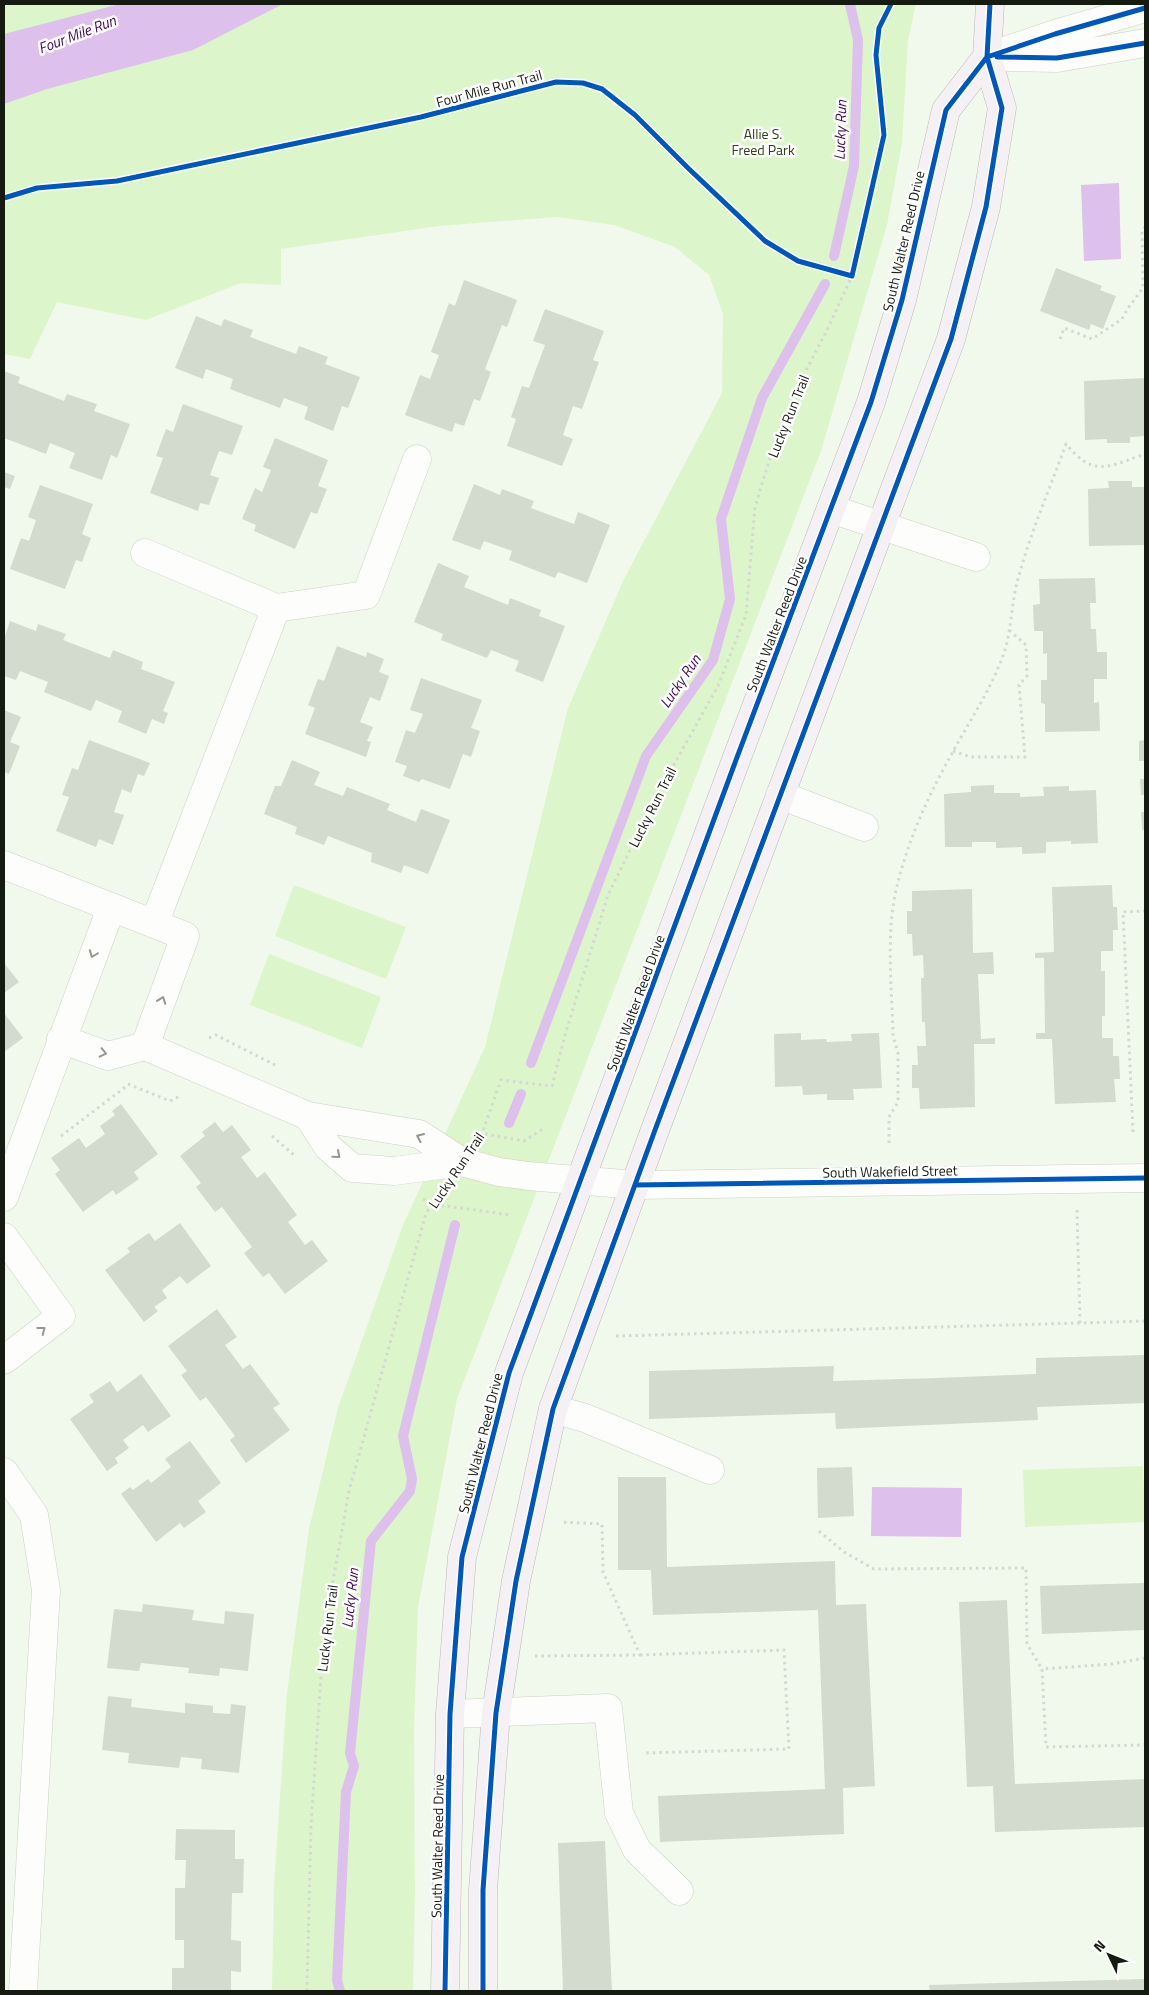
<svg xmlns="http://www.w3.org/2000/svg" width="1149" height="1995" font-family="'Titillium Web',sans-serif">
<style>
.green{fill:#ddf5cb}
.water{fill:#ddc0eb}
.lines{fill:none;stroke-linecap:round;stroke-linejoin:round}
.stream{stroke:#ddc0eb;stroke-width:10}
.building{fill:#d3dace}
.minor-casing{stroke:#cad1c5;stroke-width:29}
.major-casing{stroke:#bbb8bc;stroke-width:29}
.path{stroke:#d4d7d2;stroke-width:3;stroke-dasharray:2.5 4;stroke-linecap:butt}
.minor{stroke:#fdfefc;stroke-width:28}
.major{stroke:#f4f0f4;stroke-width:28}
.cycleway-casing{stroke:#fff;stroke-width:8}
.cycleway{stroke:#0057b8;stroke-width:5}
.oneway{stroke:#959892}
.labels{text-anchor:middle;dominant-baseline:central;stroke-width:5;stroke-linejoin:round;paint-order:stroke}
.street-label{font-size:14px;fill:#151b10;stroke:#fff}
.park-label{font-size:14px;fill:#2a4312;stroke:#fff}
.water-label{font-size:15px;font-style:italic;fill:#430858;stroke:#fff}
</style>
<rect width="100%" height="100%" fill="#f1f9ec"/>
<!-- green -->
<path class="green" d="M4,4H916L908,40L902,143L887,225L821,451L457,1399L418,1607L414,1731L415,1891L413,1991H272L274,1886L287,1693L309,1529L338,1408L403,1225L485,1047L568,708L624,579L722,393L723,314L709,275L675,247L614,225L557,217L439,226L281,249V285L241,283L146,320L57,302L30,359L4,354Z
M294,885L406,927L386,979L275,936Z
M269,954L381,997L362,1048L250,1005Z
M1143,1466L1145,1522L1025,1527L1023,1470Z"/>
<!-- water -->
<path class="water" d="M120,4H283L193,50L47,89L4,104V34Z
M1119,183L1121,259L1084,261L1081,185Z
M872,1487L962,1488L961,1537L871,1536Z"/>
<g class="lines">
<!-- stream -->
<path class="stream" d="M834,256L854,166L858,40L850,4
M531,1063L646,756L713,660L730,599L721,519L762,398L825,284
M509,1123L521,1094
M340,1991L337,1980L346,1792L354,1766L350,1753L371,1541L410,1491L412,1479L403,1436L455,1225"/>
</g>
<!-- building -->
<path class="building" d="M1056,268L1102,286L1100,290L1116,296L1103,329L1091,324L1089,330L1040,311Z
M464,280L517,300L507,327L502,325L485,369L491,372L480,401L474,399L464,426L455,423L452,432L405,415L420,375L430,379L439,355L431,352L449,303L455,306Z
M545,309L604,331L593,360L599,362L582,409L573,406L563,435L573,439L562,466L507,446L516,419L511,417L522,386L529,388L545,345L533,341Z
M196,316L221,326L224,319L253,330L250,337L296,354L299,346L328,357L325,364L360,377L348,408L342,406L333,431L304,419L308,407L284,398L280,408L230,389L233,379L206,369L203,379L175,368Z
M4,371L20,377L18,383L64,401L67,394L97,404L94,411L130,424L117,458L111,455L102,480L69,468L75,453L50,443L46,454L4,438Z
M1145,378V436L1130,437V443H1107V439L1085,440L1084,381Z
M183,404L243,426L232,455L219,451L210,475L219,478L209,505L200,503L198,511L150,493L163,458L156,456L166,429L173,432Z
M275,438L328,460L318,486L327,489L317,514L311,512L295,549L254,531L256,525L242,519L255,488L262,492L271,470L263,467Z
M4,472L15,476L10,489L4,487Z
M1108,481H1132V487H1145V545L1089,546L1088,489L1109,488Z
M474,484L500,495L502,489L534,501L531,508L574,524L578,512L610,525L587,583L558,572L555,578L509,560L512,551L484,541L480,550L452,540Z
M40,485L93,504L82,534L91,538L82,562L76,560L65,589L10,569L21,538L29,541L36,520L28,517Z
M438,563L469,576L464,587L508,605L510,598L541,610L539,616L565,626L543,682L515,671L519,661L491,650L487,658L441,640L443,634L414,622Z
M1095,578L1096,603H1090L1091,629H1096L1097,652H1107V679H1094V703L1099,702L1100,731L1045,732V704L1041,703V680H1047V653L1043,654V631H1034L1033,605L1040,604L1039,579Z
M10,621L36,631L38,624L66,634L63,640L110,658L113,650L143,662L141,669L175,682L163,711L168,713L164,724L152,719L146,734L118,722L122,711L96,700L91,711L44,692L48,682L20,671L16,680L4,676V639Z
M337,646L366,657L367,652L384,659L379,672L389,676L380,701L370,697L360,722L373,727L367,741L371,742L366,757L305,734L315,708L308,705L318,679L324,681Z
M421,678L482,700L471,728L480,731L471,757L463,754L450,789L422,779L419,782L403,776L407,766L395,762L406,730L415,733L423,714L410,710Z
M4,710L21,717L10,742L20,746L9,774L4,772Z
M89,740L150,763L144,776L138,774L131,793L122,789L114,812L124,815L113,845L99,839L96,847L56,831L69,797L62,795L72,768L78,770Z
M1145,740V761H1139V741Z
M292,760L320,772L314,785L343,796L347,787L390,804L387,810L416,822L421,809L450,820L428,874L404,865L401,873L371,862L372,853L328,836L324,845L295,834L297,827L264,814L275,786H281Z
M1140,779H1145V795H1141Z
M994,785V793H1020V797L1044,796L1043,787L1069,786V791L1096,790L1098,843L1071,844V841L1046,842V853L1022,854V847L996,848V842H972V847H945L944,794L971,792V786Z
M1141,812H1145V830H1142Z
M1112,885L1113,907H1117L1118,930H1113V951H1101V971H1105V1016H1102V1038H1113V1056H1119L1120,1079H1114L1116,1102L1055,1104L1052,1039H1036V1033H1045L1044,958H1035V953L1054,952L1052,887Z
M972,889L973,953L993,952L994,974H978L981,1039L995,1038V1044H974L975,1107L920,1109L919,1088H912V1065H918L917,1046H926L925,1022H922L921,978H924L923,955L913,956L912,934H907V911H912V891Z
M4,963L19,982L4,993Z
M4,1013L23,1038L4,1052Z
M801,1033V1040L826,1039L827,1042L852,1041L851,1034L879,1033L882,1088L853,1089L854,1100H827V1094L803,1095L802,1086L775,1087L774,1034Z
M121,1104L158,1154L134,1172L139,1179L116,1195L113,1190L83,1212L55,1174L60,1170L51,1158L79,1138L86,1148L105,1134L100,1126L115,1115L112,1111Z
M215,1122L223,1132L232,1125L251,1150L241,1157L257,1178L265,1172L297,1215L288,1222L305,1245L312,1240L328,1261L285,1294L269,1273L263,1277L244,1253L252,1247L222,1207L215,1212L196,1187L201,1183L180,1156L205,1136L202,1132Z
M180,1223L211,1266L187,1284L180,1276L162,1290L167,1298L154,1307L158,1311L144,1322L105,1270L130,1252L127,1248L149,1233L155,1241Z
M217,1309L237,1337L225,1345L243,1369L250,1364L280,1404L273,1408L290,1430L246,1463L230,1440L235,1436L206,1397L200,1401L181,1375L187,1371L168,1346Z
M1145,1355V1403L1037,1407L1038,1420L836,1429L835,1413L649,1419V1371L834,1366L833,1381L937,1378L1036,1374V1358Z
M141,1374L171,1416L148,1432L143,1425L123,1440L129,1448L115,1458L118,1463L107,1471L70,1419L94,1402L89,1395L110,1381L117,1392Z
M190,1441L221,1483L198,1501L206,1512L184,1528L180,1523L156,1542L121,1494L130,1487L133,1490L148,1479L151,1483L171,1467L165,1459Z
M852,1467L854,1516L818,1518L817,1468Z
M618,1477H666L667,1567L835,1561L836,1605L866,1604L875,1786L843,1788L844,1834L660,1842L658,1796L825,1789L818,1610L653,1615L651,1570H618Z
M1145,1583V1630L1042,1634L1040,1586Z
M1007,1600L1015,1784L1145,1779V1827L995,1832L993,1786L967,1787L959,1602Z
M143,1604L194,1610L192,1620L224,1624L225,1611L254,1614L248,1671L220,1668L219,1676L188,1673L189,1668L141,1663L139,1671L107,1668L114,1609L142,1612Z
M108,1696L132,1699L131,1707L185,1713V1703L213,1706V1713L230,1714L231,1704L246,1706L239,1773L201,1769L202,1759L181,1757L179,1768L128,1763L129,1753L102,1750Z
M176,1829L235,1830V1859H244L243,1893H232L231,1940L241,1941V1972L231,1971V1991H172V1968H184V1940H175V1888H185L186,1860H175Z
M605,1841L612,1991H563L558,1843Z
M1145,1979V1991H930L929,1985Z"/>
<g class="lines">
<!-- minor casing -->
<g class="minor-casing">
<path id="minor" d="M987,57L1055,34L1145,8
M1009,57L1057,58L1145,43
M831,509L976,557
M145,553L276,608L366,595L417,459
M780,795L864,827
M4,865L185,936L145,1046
M154,924L276,608
M61,1039L108,1056L145,1046L308,1116L419,1134L462,1162L499,1172L528,1176L635,1185L1145,1178
M308,1116L328,1147L352,1168L394,1171L462,1162
M4,1197L111,908
M4,1237L61,1316L4,1360
M553,1409L585,1418L710,1470
M4,1472L34,1515L46,1590L23,1991
M450,1714L608,1708L619,1813L637,1850L679,1891"/>
</g>
<!-- major casing -->
<g class="major-casing">
<path id="major" d="M445,1991L450,1714L462,1557L509,1373L736,760L871,402L902,300L946,110L987,57
M483,1991V1890L496,1713L516,1581L553,1409L655,1130L951,339L986,207L1002,108L987,57L990,4"/>
</g>
<!-- path -->
<path class="path" d="M1060,339L1064,328L1092,339L1122,319L1128,308L1143,288L1142,231L1145,227
M953,751L971,757H1025L1019,685L1027,676L1026,645L1009,630
M209,1038L216,1035L277,1066
M128,1084L170,1101L180,1096
M1133,1132L1123,912L1145,911
M485,1134L524,1141L543,1129
M61,1136L128,1085
M272,1136L294,1155
M481,1136L501,1080L552,1086L565,1035L608,895L658,793L718,686L746,615L755,507L776,438L797,388L827,330L852,276
M889,1143V1117L898,1102V1053L893,1036C892,987 885,930 898,882C909,839 928,796 950,757C968,723 991,690 1004,653C1011,632 1011,609 1016,587C1028,538 1049,491 1066,444C1092,475 1104,469 1139,456H1145
M423,1199L432,1204L511,1215
M1077,1210L1080,1323L1145,1321
M616,1336L1080,1323
M819,1531L844,1552L874,1569L1026,1568L1027,1644L1042,1669
M640,1655L784,1650L789,1749L644,1753
M535,1656L640,1655L603,1572L602,1524L561,1522
M1145,1658L1112,1664L1042,1669L1046,1747L1145,1745
M307,1991L311,1825L324,1631L349,1491L426,1213L437,1198"/>
<!-- minor -->
<use href="#minor" class="minor"/>
<!-- major -->
<use href="#major" class="major"/>
<!-- cycleway casing -->
<g class="cycleway-casing">
<path id="cycleway" d="M987,57L1055,34L1145,8
M997,57L1057,58L1145,43
M4,198L37,188L117,181L421,117L556,82L583,83L602,89L635,115L688,168L765,241L798,261L852,276L884,135L876,55L879,28L891,4
M635,1185L1145,1178
M445,1991L450,1714L462,1557L509,1373L736,760L871,402L902,300L946,110L987,57
M483,1991V1890L496,1713L516,1581L553,1409L655,1130L951,339L986,207L1002,108L987,57L990,4"/>
</g>
<!-- cycleway -->
<use href="#cycleway" class="cycleway"/>
</g>
<!-- one-way arrows -->
<defs><path id="oneway-chevron" d="M-2-3.5L2.5 0L-2 3.5" fill="none" stroke-width="1.6" stroke-linecap="round" stroke-linejoin="round" transform="scale(1.25)"/></defs>
<g class="oneway">
<use href="#oneway-chevron" transform="translate(93 954) rotate(111)"/>
<use href="#oneway-chevron" transform="translate(162 1000) rotate(-70)"/>
<use href="#oneway-chevron" transform="translate(103 1053) rotate(13)"/>
<use href="#oneway-chevron" transform="translate(420 1137) rotate(-156)"/>
<use href="#oneway-chevron" transform="translate(337 1155) rotate(41)"/>
<use href="#oneway-chevron" transform="translate(42 1330) rotate(-38)"/>
</g>
<g class="labels">
<!-- street labels -->
<g class="street-label">
<text transform="translate(489 88) rotate(-15)">Four Mile Run Trail</text>
<text transform="translate(903 241) rotate(-77)">South Walter Reed Drive</text>
<text transform="translate(788 416) rotate(-68)">Lucky Run Trail</text>
<text transform="translate(776 624) rotate(-69)">South Walter Reed Drive</text>
<text transform="translate(652 807) rotate(-63)">Lucky Run Trail</text>
<text transform="translate(635 1003) rotate(-70)">South Walter Reed Drive</text>
<text transform="translate(456 1170) rotate(-56)">Lucky Run Trail</text>
<text transform="translate(890 1171) rotate(-1)">South Wakefield Street</text>
<text transform="translate(480 1443) rotate(-76)">South Walter Reed Drive</text>
<text transform="translate(327 1628) rotate(-83)">Lucky Run Trail</text>
<text transform="translate(437 1846) rotate(-89)">South Walter Reed Drive</text>
</g>
<!-- park labels -->
<g class="park-label">
<text x="763" y="133">Allie S.<tspan x="763" dy="16">Freed Park</tspan></text>
</g>
<!-- water labels -->
<g class="water-label">
<text transform="translate(77 34) rotate(-21)">Four Mile Run</text>
<text transform="translate(840 130) rotate(-88)">Lucky Run</text>
<text transform="translate(680 681) rotate(-56)">Lucky Run</text>
<text transform="translate(350 1598) rotate(-84)">Lucky Run</text>
</g>
</g>
<!-- border -->
<rect width="1149" height="1995" fill="none" stroke="#151b10" stroke-width="10"/>
<!-- north arrow -->
<g transform="translate(1109 1955) rotate(313)" stroke="#ffffff" stroke-width="4" paint-order="stroke">
<path d="M0-4L9 19L0 12L-9 19Z" fill="#151b10"/>
<text y="-8" font-size="14" font-weight="bold" text-anchor="middle" fill="#151b10">N</text>
</g>
</svg>
